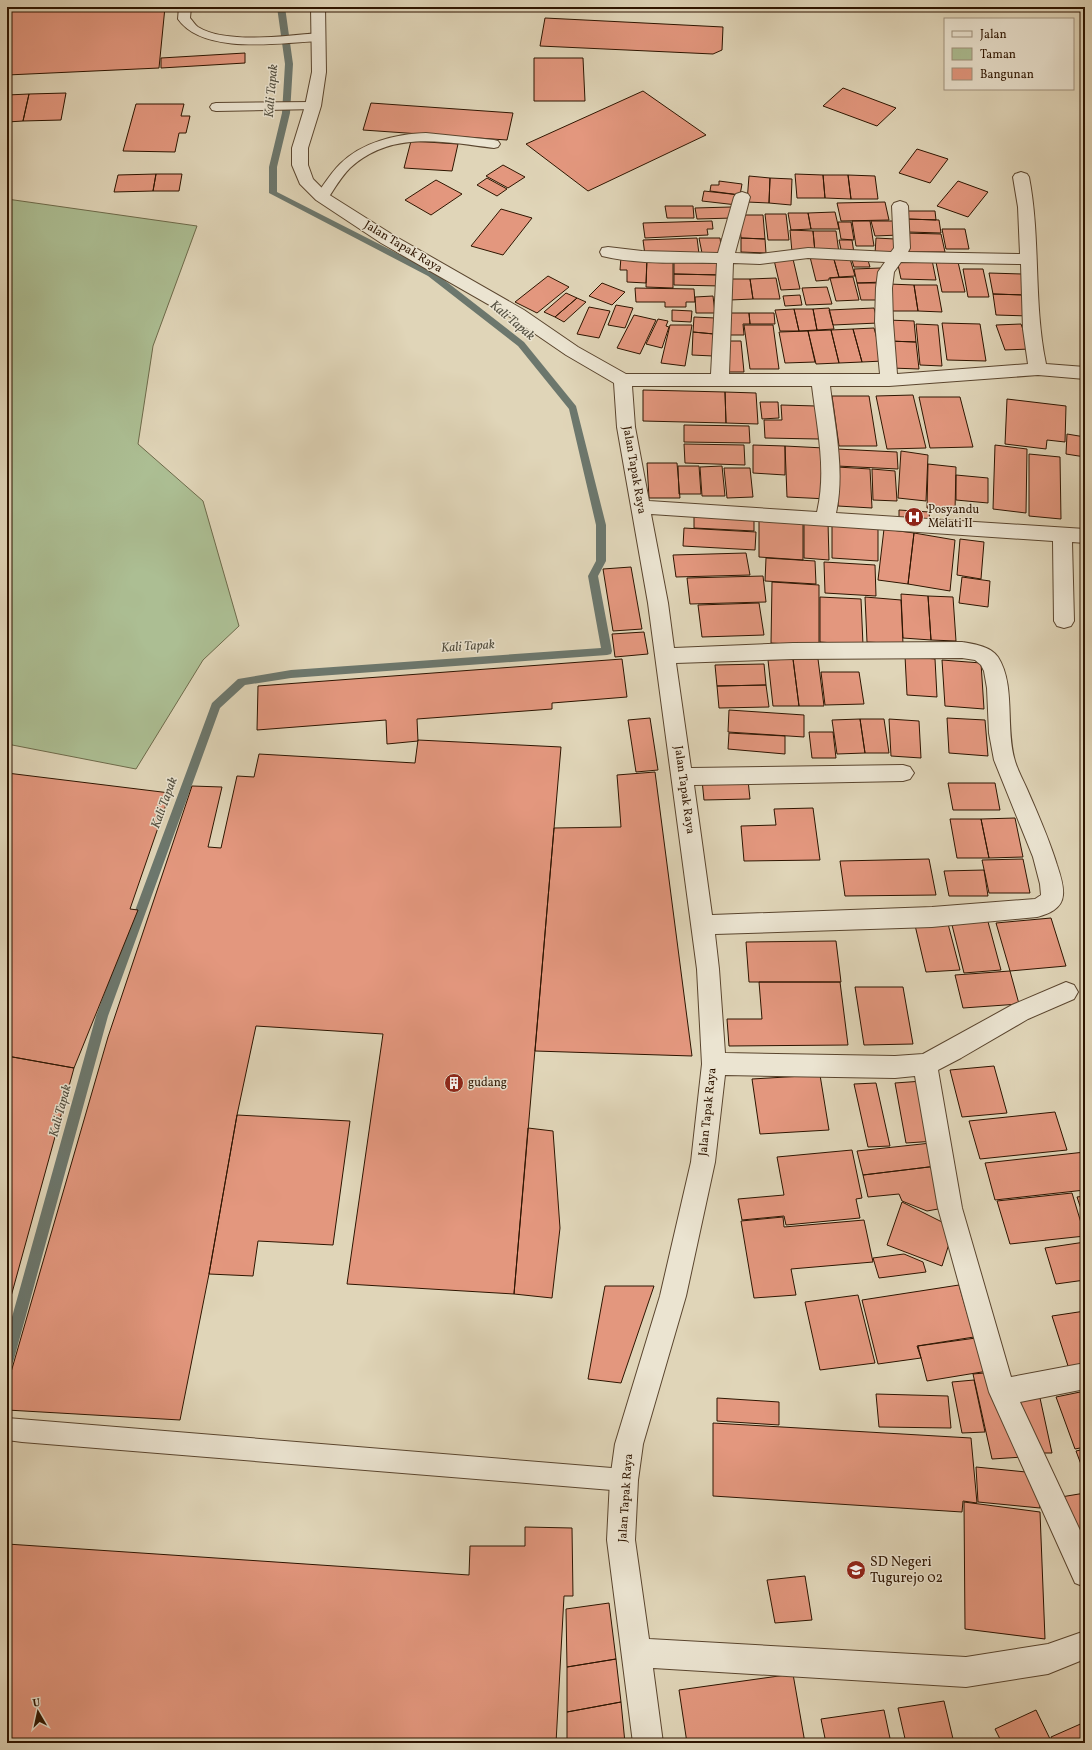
<svg xmlns="http://www.w3.org/2000/svg" width="1092" height="1750" font-family="Vollkorn,serif">
<style>
.green{fill:#acbe93;stroke:#6d6a4a}
.lines{fill:none;stroke-linecap:round;stroke-linejoin:round}
.stream{fill:#6c776d;fill-rule:evenodd}
.building{fill:#e3977e;stroke:#2e1500}
.service-casing{stroke:#5a452e;stroke-width:2}
.minor-casing{stroke:#5a452e;stroke-width:2}
.service{fill:#ebe4d1;fill-rule:evenodd}
.minor{fill:#ebe4d1;fill-rule:evenodd}
.labels{text-anchor:middle;dominant-baseline:central;stroke-width:3;stroke-linejoin:round;paint-order:stroke}
.street-label{font-size:12px;fill:#2e1500;stroke:#ebe4d1}
.poi-label{font-size:12px;fill:#2e1500;stroke:#ebe4d1;text-anchor:start}
.water-label{font-size:13px;font-style:italic;fill:#524e3f;stroke:#ebe4d1}
.near-poi-label{font-size:14px;fill:#2e1500;stroke:#ebe4d1;text-anchor:start}
</style>
<rect width="100%" height="100%" fill="#e0d5b8"/>
<filter id="stains"><feTurbulence type="fractalNoise" baseFrequency=".005" numOctaves="4"/><feColorMatrix values="0 0 0 0 .2 0 0 0 0 .09 0 0 0 0 .02 0 0 0 .5 -.17"/></filter>
<radialGradient id="worn" r=".72"><stop offset=".6" stop-color="#630" stop-opacity="0"/><stop offset="1" stop-color="#630" stop-opacity=".3"/></radialGradient>
<!-- green -->
<path class="green" d="M7,199L197,226L153,346L138,444L203,501L239,626L203,660L136,769L7,744Z"/>
<g class="lines">
<!-- stream -->
<path class="stream" d="M277,7H285L293,64L290,113L277,167V192L434,272L524,342L576,406L606,525V561L598,576L612,651L611,654L607,655L291,678L245,685L220,708L108,1016L14,1359L12,1364L7,1366V1335L96,1016L212,703L238,679L291,670L601,648L588,576L596,561V525L569,409L518,346L428,276L269,193V167L282,113L285,64Z"/>
</g>
<!-- building -->
<path class="building" d="M7,7H165L159,68L7,75Z
M545,18L723,27L722,50L713,54L540,46Z
M245,53V63L161,68V58Z
M534,58H583L585,101H534Z
M843,88L896,108L877,126L823,106Z
M643,91L706,135L588,191L526,144Z
M66,93L61,120L23,121L29,94Z
M29,94L23,121L7,122V95Z
M371,103L513,113L507,140L363,130Z
M136,104H184L181,116H190L186,133H179L175,152L123,151Z
M411,141L458,144L452,171L404,168Z
M917,149L948,159L930,183L899,173Z
M503,165L525,177L508,188L486,176Z
M156,174L153,191L114,192L118,175Z
M156,174H182L179,191H153Z
M795,174L823,175L825,198H797Z
M823,175H848L851,199L825,198Z
M848,175L875,176L878,199H851Z
M749,176L770,178L769,203L747,202Z
M487,178L507,189L497,196L477,185Z
M770,178L792,179L791,205L769,203Z
M436,180L462,194L431,215L405,200Z
M719,181L742,184L740,195L710,191L711,185H719Z
M958,181L988,192L968,217L937,206Z
M704,191L740,195L737,205L702,201Z
M885,202L889,220L841,221L837,203Z
M665,206H693L694,218H667Z
M731,207L733,218L697,219L695,208Z
M501,209L532,218L503,255L471,246Z
M906,211H935L936,220L908,219Z
M835,212L839,229H811L808,213Z
M788,213H808L811,229L791,230Z
M765,214H786L789,240H768Z
M739,215H763L765,239L741,238Z
M906,219L939,220L941,233L908,232Z
M712,221L713,229H707L708,235L645,238L643,223Z
M852,221H870L874,246H856Z
M871,221H895L899,235L875,236Z
M838,222H851L854,240L841,239Z
M942,229H965L969,249H946Z
M790,230L813,231L815,252H792Z
M813,231H836L839,253L815,252Z
M904,233L941,234L945,252H906Z
M697,238L699,254L645,255L643,240Z
M699,238H720L722,253H702Z
M741,238L765,239L766,253L741,252Z
M876,238L895,239V255L875,254Z
M839,240H852L854,253L842,254Z
M849,255L855,276L839,277L833,256Z
M833,256L839,277L829,278V280L816,281L810,257Z
M621,257L647,258L646,283L627,282V270H620Z
M851,257H867L870,267H854Z
M647,258L673,259V288L646,287Z
M674,258L719,259L721,275L674,274Z
M793,259L800,289L781,290L774,260Z
M897,260H932L936,280L901,279Z
M936,262H958L965,292H942Z
M880,268L883,282L857,283L854,269Z
M963,269H983L989,297H968Z
M989,273L1022,274L1025,295L993,294Z
M674,274L721,275V286L674,285Z
M548,276L569,287L537,313L515,302Z
M853,277L859,300L836,301L830,278Z
M776,278L780,299H753L750,279Z
M727,279H750L753,299L730,300Z
M602,283L625,292L612,305L589,296Z
M857,283H878L882,300H861Z
M889,284L914,285L918,311H892Z
M914,285H937L942,312L918,311Z
M827,287L832,304L806,305L802,288Z
M635,288L694,289L695,302H686V307H665V302H636Z
M566,293L577,298L555,317L544,312Z
M993,294L1025,295L1029,316L996,315Z
M800,295L802,305L785,306L783,296Z
M713,296L715,313H696L695,297Z
M577,298L586,302L564,322L555,317Z
M616,305L633,308L625,328L608,325Z
M589,307L610,311L599,338L577,334Z
M829,308L834,329L817,330L813,309Z
M874,308L878,323L833,325L829,310Z
M794,309L799,331H780L775,310Z
M794,309H813L817,330L799,331Z
M672,310L692,311L691,322L672,321Z
M726,313H749L750,324H743L744,335H727Z
M749,313H774L775,324H750Z
M634,315L656,320L640,354L617,348Z
M694,317L715,318L714,334L693,332Z
M658,319L668,321L666,326L669,327L662,348L646,344Z
M887,320L914,321L916,342L888,341Z
M942,323L980,324L986,361L947,360Z
M916,324L938,325L942,366L920,365Z
M1021,324L1030,349L1005,350L996,325Z
M670,325H692L685,366L661,363Z
M744,325H773L779,369H750Z
M874,328L883,361L862,362L853,329Z
M853,329L862,362L839,363L831,330Z
M831,330L839,363L816,364L808,331Z
M808,331L815,362L785,363L779,332Z
M693,332L714,334L713,356L692,355Z
M725,341H741L744,372H728Z
M888,341L916,342L919,369L891,368Z
M643,390L725,392L726,423L643,421Z
M725,392L756,393L758,424L726,423Z
M913,395L926,448L887,449L876,396Z
M832,396H869L877,446H839Z
M919,397H960L973,447L930,448Z
M1007,399L1066,406L1065,442L1047,440L1046,449L1005,444Z
M760,402H778L779,418L762,419Z
M781,405L816,406L819,439L765,438L764,420H782Z
M684,425L749,426L750,443L684,442Z
M1067,434L1085,437V457L1066,454Z
M684,444L744,445L745,465L685,463Z
M753,445L785,446V475L753,473Z
M995,445L1027,449L1026,513L993,509Z
M785,446L824,448L828,499L787,497Z
M837,449L897,452L898,469L837,466Z
M901,451L928,455L926,501L898,498Z
M1029,454L1060,457L1061,519L1029,516Z
M647,463H677L680,498H649Z
M928,464L956,467L955,511L927,508Z
M678,466H699L701,494H679Z
M722,466L725,496H702L700,467Z
M837,467L870,469L872,508L838,506Z
M724,468H750L753,497L727,498Z
M872,469L895,471L897,501L873,500Z
M956,475L988,478V503L956,500Z
M899,510L929,512L930,523L899,522Z
M694,515L754,519V531L694,528Z
M759,520L803,523V560L759,557Z
M804,520L828,522L829,560L804,558Z
M832,525L878,528V561L832,558Z
M684,528L756,532L755,550L683,546Z
M884,529L914,533L908,584L878,580Z
M914,533L955,540L950,591L908,584Z
M960,539L984,542L981,579L957,575Z
M746,553L750,575L676,577L673,555Z
M766,558L815,561L816,584L765,581Z
M824,562L875,565L876,596L825,593Z
M631,567L642,629L613,631L603,569Z
M763,576L766,602L690,604L687,578Z
M962,577L990,581L988,607L959,603Z
M772,582L819,585V646L771,643Z
M901,594L928,596L931,640L903,638Z
M928,596L953,597L956,641L931,640Z
M820,597L861,599L863,645L820,642Z
M865,597L901,600L903,644L867,642Z
M759,603L764,635L702,637L698,605Z
M644,632L648,654L615,657L612,634Z
M905,656L935,659L937,697L907,695Z
M622,659L627,697L552,703V709L417,719L418,741L387,744L386,720L257,730L258,686Z
M793,659L799,706H773L768,660Z
M793,659H818L824,706H799Z
M942,660L981,663L984,709L945,706Z
M764,664L766,685L717,686L715,665Z
M821,672H859L864,704L825,705Z
M766,685L769,707L719,708L717,686Z
M729,710L804,715V737L728,732Z
M650,718L658,770L636,772L628,720Z
M947,718L985,720L988,756L949,753Z
M860,719L865,753L837,754L832,720Z
M860,719H884L889,753H865Z
M889,719L919,721L921,758L891,756Z
M809,732H833L836,758H812Z
M729,733L785,736V754L728,749Z
M418,740L561,747L514,1294L347,1284L383,1034L256,1026L237,1115L209,1274L180,1420L7,1410V1386L108,1037L192,786L222,787L208,847L221,848L237,776L254,777L259,754L415,763Z
M655,772L692,1056L535,1051L554,828L621,827L617,775Z
M7,773L170,793L130,909L138,910L74,1068L7,1056Z
M702,780H748L750,799L704,800Z
M948,783H995L1000,810H953Z
M813,808L820,860L744,861L741,826L776,825L774,809Z
M1015,818L1023,857L989,858L981,819Z
M950,819H981L989,858H957Z
M929,859L936,895L845,896L840,861Z
M1023,859L1030,893H989L982,860Z
M984,870L988,896H949L944,871Z
M987,918L1001,970L964,973L951,921Z
M1051,918L1066,966L1010,971L996,923Z
M947,920L960,970L926,972L914,921Z
M836,941L841,982H749L746,942Z
M1010,971L1019,1004L963,1008L955,975Z
M759,982H840L848,1045L729,1046L727,1019H762Z
M855,987H903L913,1044L864,1045Z
M7,1056L74,1068L7,1311Z
M994,1066L1007,1113L962,1117L950,1070Z
M820,1075L829,1130L760,1134L752,1079Z
M923,1081L936,1141L906,1143L895,1083Z
M876,1083L890,1146L868,1147L854,1084Z
M1055,1112L1067,1150L980,1159L969,1121Z
M237,1115L350,1121L333,1245L258,1241L253,1276L209,1274Z
M528,1128L553,1131L560,1228L552,1298L514,1294Z
M931,1143L937,1166L863,1175L857,1151Z
M852,1150L862,1198L856,1199L860,1218L786,1225L784,1216L742,1220L738,1199L784,1195L777,1157Z
M1085,1152V1190L995,1200L985,1163Z
M937,1166L949,1207L927,1211L902,1201L899,1194L868,1197L863,1175Z
M1072,1193L1085,1236L1010,1244L997,1201Z
M1085,1196V1221L1077,1197Z
M902,1202L954,1228L942,1266L887,1245Z
M783,1217L784,1227L864,1220L873,1262L791,1269L796,1295L754,1298L741,1221Z
M1085,1242V1280L1056,1284L1045,1248Z
M904,1254L923,1262L926,1272L879,1278L873,1258Z
M959,1285L974,1337L917,1346L921,1358L878,1364L862,1300Z
M605,1286H654L621,1383L588,1379Z
M858,1295L875,1363L820,1370L805,1302Z
M1085,1311V1367L1069,1369L1052,1316Z
M983,1337L994,1370L927,1381L918,1346Z
M995,1372L1023,1457L992,1459L973,1374Z
M974,1380L985,1432L962,1433L952,1382Z
M1085,1391V1447L1075,1449L1056,1397Z
M876,1394L948,1396L951,1428L879,1427Z
M717,1398L779,1402V1425L717,1421Z
M1040,1398L1052,1453H1032L1020,1400Z
M713,1423L971,1438L977,1503L963,1501L962,1512L713,1496Z
M1085,1449V1475L1076,1451Z
M976,1467L1036,1473L1040,1508L978,1502Z
M1085,1493V1552L1061,1497Z
M964,1502L1040,1512L1045,1639L965,1629Z
M525,1527L572,1528L573,1596H564L556,1743H7V1544L469,1575L470,1546H525Z
M805,1576L812,1620L775,1623L767,1580Z
M609,1603L616,1659L567,1667L566,1609Z
M616,1659L621,1702L567,1712V1667Z
M793,1674L805,1743H687L679,1690Z
M944,1701L954,1743H906L898,1708Z
M621,1702L625,1743H567V1712Z
M884,1710L891,1743H826L821,1719Z
M1036,1710L1052,1743H1002L995,1729Z
M1085,1722V1743H1054L1051,1737Z"/>
<g class="lines">
<!-- service casing -->
<g class="service-casing">
<path id="service" d="M179,7H191L190,18C193,21 195,25 198,27C225,44 287,36 318,33L322,34L324,37L322,40L318,41C279,43 203,55 178,19Z
M313,102L317,103L319,106L317,109L216,111L212,110L210,107L212,104L216,103Z
M426,133L494,140L498,141L500,144L498,147L494,148C443,142 392,130 350,168C341,177 334,189 327,200H317L315,197C323,186 330,174 340,164C362,142 396,134 426,133Z
M7,1418L624,1469L632,1472L635,1480L632,1488L624,1491L22,1442L7,1440Z"/>
</g>
<!-- minor casing -->
<g class="minor-casing">
<path id="minor" d="M311,7H325L326,72L321,106L308,148V165L313,179L328,194L393,235L524,310L578,347L626,374H711L717,263C679,262 639,265 602,256L600,252L602,248L608,247L642,251L718,253L734,197L736,194L742,192L748,194L750,197L735,253L760,254L808,248L891,252L894,248L892,206L894,203L900,201L906,203L908,206L910,248L908,252L1020,254L1018,207L1013,177L1015,174L1021,172L1027,174L1029,177C1041,239 1033,302 1046,364L1085,367V379L1038,375L889,386H830C835,428 845,471 836,513L1085,529V543L1072,542L1074,621L1071,626L1064,628L1057,626L1054,621L1053,541L651,514L668,603L674,648L793,643L962,642C974,644 990,646 998,657C1016,685 1005,729 1015,761C1018,771 1023,780 1027,789C1038,814 1049,839 1057,865C1060,874 1064,886 1063,895C1062,909 1048,914 1037,917L932,927L715,934L719,969L725,1053L895,1056L923,1054L1012,1005L1066,982L1074,985L1078,992L1074,999L1028,1019L961,1058L938,1070L962,1208L1011,1377L1085,1363V1389L1020,1402L1085,1541V1587L1075,1583L989,1392L938,1208L915,1076L895,1078L725,1075L715,1162L686,1296L643,1444L638,1480L635,1540L649,1639L966,1657L1048,1644L1085,1631V1659L1048,1674L966,1687L653,1668L663,1743H633L607,1540L610,1480L615,1444L660,1296L691,1162L702,1064L697,969L648,603L617,427L614,383L566,355L512,318L381,243L316,200L300,184L292,165V148L305,106L312,72ZM808,258L885,262L878,272L876,288L875,322L880,374H729L733,263L760,264ZM901,262L1021,264L1023,329L1028,364L897,374L893,322L892,288L894,272ZM632,386H812C817,428 827,470 817,512L649,501L635,427ZM962,658L975,660L981,665L984,671L987,688L989,733L994,760L1033,857L1040,884L1041,895L1035,899L932,907L712,915L694,785L903,781L910,779L914,773L910,767L903,765L691,768L676,663L793,659Z"/>
</g>
<!-- service -->
<use href="#service" class="service"/>
<!-- minor -->
<use href="#minor" class="minor"/>
</g>
<!-- icons -->
<defs>
<g id="hospital-disc" transform="scale(1)"><circle r="9.5" fill="#8f2418" stroke="#ebe4d1"/><path d="M-5-5h3v3.5h4V-5h3V5h-3V1.5h-4V5h-3Z" fill="#fff"/></g>
<g id="building-disc" transform="scale(1)"><circle r="9.5" fill="#8f2418" stroke="#ebe4d1"/><path d="M-4-6H4V6H1V3H-1V6H-4ZM-2.5-4.3h1.7v1.8h-1.7ZM.8-4.3h1.7v1.8H.8ZM-2.5-1h1.7V.8h-1.7ZM.8-1h1.7V.8H.8Z" fill="#fff"/></g>
<g id="school-disc" transform="scale(1)"><circle r="9.5" fill="#8f2418" stroke="#ebe4d1"/><path d="M0-5L7-2L0 1L-7-2ZM-4 1L0 2.5L4 1V4Q0 6-4 4Z" fill="#fff"/></g>
</defs>
<g fill-rule="evenodd">
<use href="#hospital-disc" x="914" y="517"/>
<use href="#building-disc" x="454" y="1083"/>
<use href="#school-disc" x="856" y="1570"/>
</g>
<g class="labels">
<!-- street labels -->
<g class="street-label">
<text transform="translate(403 247) rotate(31)">Jalan Tapak Raya</text>
<text transform="translate(634 470) rotate(80)">Jalan Tapak Raya</text>
<text transform="translate(684 790) rotate(82)">Jalan Tapak Raya</text>
<text transform="translate(708 1112) rotate(-84)">Jalan Tapak Raya</text>
<text transform="translate(626 1498) rotate(-86)">Jalan Tapak Raya</text>
</g>
<!-- poi labels -->
<g class="poi-label">
<text x="928" y="510">Posyandu<tspan x="928" dy="14">Melati II</tspan></text>
<text x="468" y="1083">gudang</text>
</g>
<!-- water labels -->
<g class="water-label">
<text transform="translate(272 91) rotate(-85)">Kali Tapak</text>
<text transform="translate(512 321) rotate(40)">Kali Tapak</text>
<text transform="translate(468 647) rotate(-4)">Kali Tapak</text>
<text transform="translate(165 803) rotate(-70)">Kali Tapak</text>
<text transform="translate(61 1111) rotate(-75)">Kali Tapak</text>
</g>
<!-- near-poi labels -->
<g class="near-poi-label">
<text x="870" y="1562">SD Negeri<tspan x="870" dy="16">Tugurejo 02</tspan></text>
</g>
</g>
<!-- margin -->
<rect width="1092" height="1750" fill="none" stroke="#e0d5b8" stroke-width="24"/>
<rect x="8" y="8" width="1076" height="1734" fill="none" stroke="#2e1500" stroke-width="2"/>
<rect x="12" y="12" width="1068" height="1726" fill="none" stroke="#2e1500"/>
<!-- legend -->
<rect x="944" y="18" width="130" height="72" fill="#ebe4d1" stroke="#9f917d"/>
<rect x="952" y="31" width="20" height="6" fill="#ebe4d1" stroke="#9f917d"/>
<text x="980" y="38" font-size="12" fill="#2e1500">Jalan</text>
<rect x="952" y="48" width="20" height="12" fill="#acbe93" stroke="#9f917d"/>
<text x="980" y="58" font-size="12" fill="#2e1500">Taman</text>
<rect x="952" y="68" width="20" height="12" fill="#e3977e" stroke="#9f917d"/>
<text x="980" y="78" font-size="12" fill="#2e1500">Bangunan</text>
<!-- north arrow -->
<g transform="translate(38 1712) rotate(351)" stroke="#ebe4d1" stroke-width="3" paint-order="stroke">
<path d="M0-3L7 15L0 10L-7 15Z" fill="#2e1500"/>
<text y="-6" font-size="11" font-weight="bold" text-anchor="middle" fill="#2e1500">U</text>
</g>
<rect width="100%" height="100%" filter="url(#stains)"/>
<rect width="100%" height="100%" fill="url(#worn)"/>
</svg>
